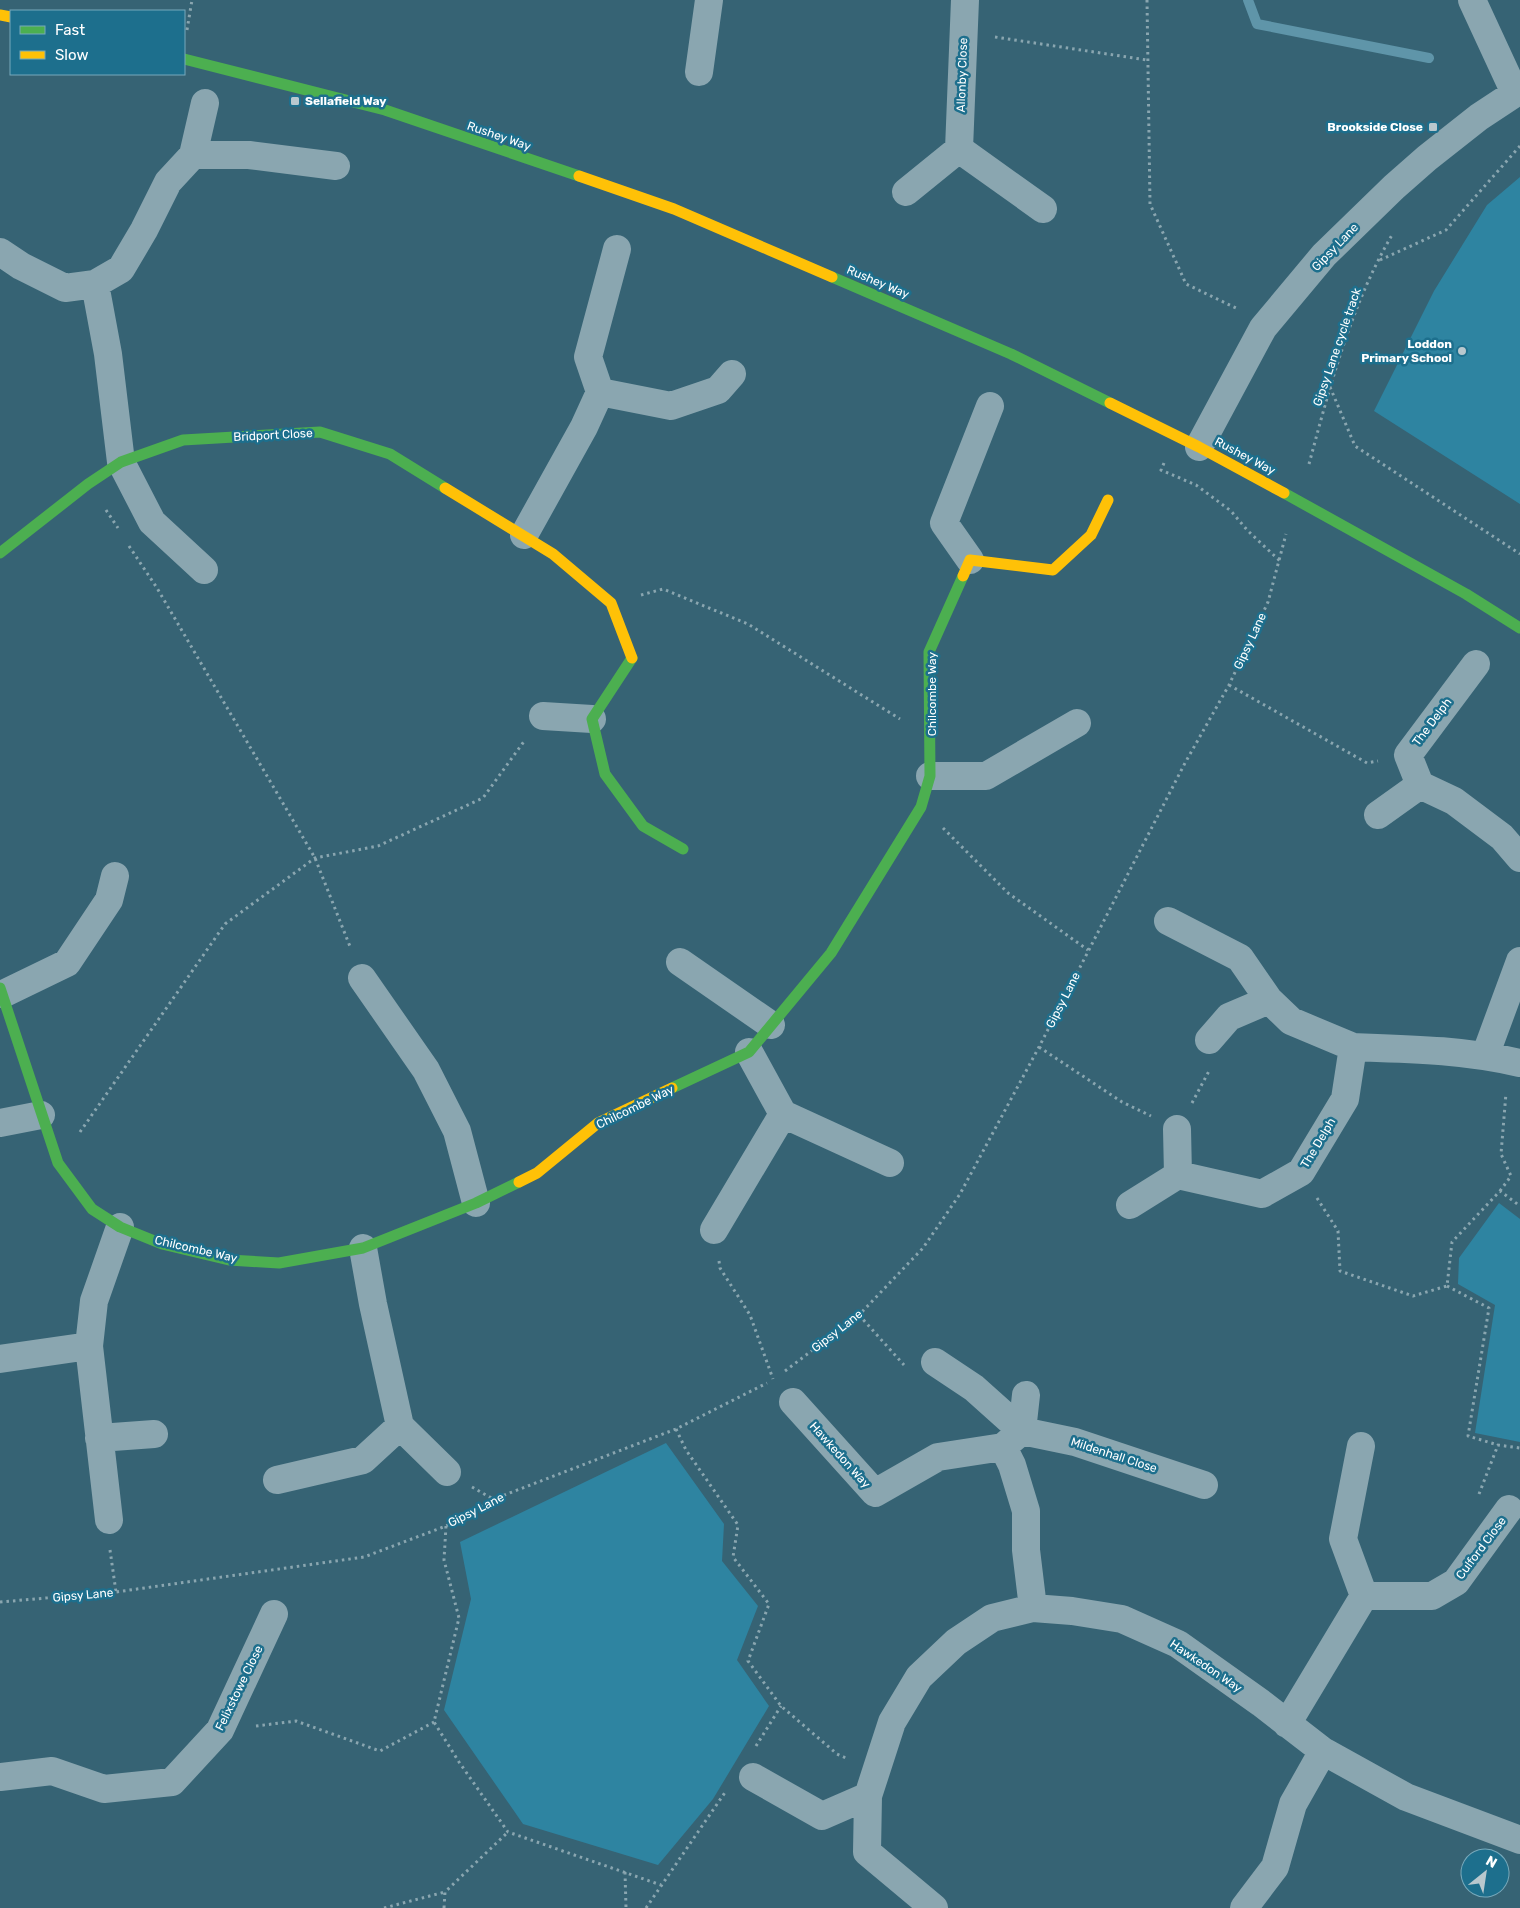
<svg xmlns="http://www.w3.org/2000/svg" width="1520" height="1908" font-family="Rubik,sans-serif">
<style>
.green{fill:#2e84a1}
.lines{fill:none;stroke-linecap:round;stroke-linejoin:round}
.stream{stroke:#5f95a9;stroke-width:10}
.path{stroke:#8aa6b0;stroke-width:3;stroke-dasharray:2.5 4;stroke-linecap:butt}
.street{stroke:#8aa6b0;stroke-width:28}
.fast{stroke:#4caf50;stroke-width:11}
.slow{stroke:#ffc107;stroke-width:11}
.poi-dot{fill:#b9c8ce;stroke:#1d6f8d;stroke-width:2}
.labels{text-anchor:middle;dominant-baseline:central;stroke-width:5;stroke-linejoin:round;paint-order:stroke}
.street-label{font-size:12px;fill:#fff;stroke:#1d6f8d}
.poi-label{font-size:12px;font-weight:bold;fill:#fff;stroke:#1d6f8d;text-anchor:end}
</style>
<rect width="100%" height="100%" fill="#366374"/>
<!-- green -->
<path class="green" d="M1520,177V504L1374,411L1434,291L1487,205Z
M1499,1203L1520,1219V1442L1475,1433L1495,1305L1458,1284L1459,1258Z
M666,1443L724,1524L722,1561L758,1606L737,1660L769,1706L713,1799L658,1865L523,1824L444,1710L471,1599L460,1542Z"/>
<g class="lines">
<!-- stream -->
<path class="stream" d="M1248,0L1257,24L1429,58"/>
<!-- path -->
<path class="path" d="M1147,0L1150,204L1186,284L1238,309
M187,30L192,0
M995,37L1147,60
M1380,260L1446,230L1520,146
M1330,387L1355,446L1520,554
M1164,463L1161,470L1196,485L1231,511L1248,531L1280,561
M1309,464C1330,386 1351,305 1392,235
M106,510L118,528
M129,546L157,588L315,858L351,949
M641,595L663,589L748,624L900,719
M1229,685L1367,763L1378,761
M943,828L1008,893L1088,950
M1039,1047L1122,1102L1151,1116
M1192,1103L1209,1071
M80,1132L225,924L315,858L378,846L483,798L525,740
M1500,1191L1511,1176L1501,1154L1506,1093
M1317,1198L1338,1231L1340,1271L1413,1296L1447,1286L1452,1242L1500,1191L1520,1206
M719,1261L720,1268L750,1315L773,1379
M1447,1286L1489,1308L1468,1436L1498,1445
M859,1315L904,1365
M785,1371L859,1315L923,1248L960,1194L1039,1047L1185,763L1229,685L1268,602L1286,534
M676,1429L686,1450L738,1525L733,1557L769,1604L748,1661L781,1706L837,1754L848,1759
M472,1487L493,1499
M1479,1494L1498,1445L1520,1448
M446,1526L444,1560L459,1618L434,1722L459,1762L508,1832L661,1885
M110,1550L116,1592
M0,1602L116,1592L364,1557L446,1526L494,1499L676,1429L767,1383
M256,1726L296,1721L380,1751L434,1722
M756,1746L781,1706
M625,1872L626,1908
M384,1908L445,1892
M444,1908L445,1892L508,1832
M646,1908L726,1791"/>
<!-- street -->
<path class="street" d="M965,0L959,149L1043,209
M1472,0L1515,93
M699,72L709,0
M193,155H249L336,166
M906,192L959,149
M0,252L21,266L65,288L95,284L121,269L144,230L168,182L193,155L205,103
M95,284L108,354L121,462L152,522L204,570
M600,392L588,357L617,249
M1199,447L1263,328L1324,255L1394,187L1427,158L1479,117L1520,90
M524,535L584,427L600,392L671,406L718,390L732,374
M970,560L944,523L990,406
M1476,664L1408,755L1420,785L1454,801L1502,837L1520,858
M543,716L592,719
M930,776H986L1077,723
M1378,815L1420,785
M1168,921L1240,958L1269,1000L1291,1021L1353,1047
M680,962L771,1025
M362,978L426,1070L457,1131L476,1203
M3,994L67,963L109,900L115,876
M1209,1040L1229,1017L1269,1000
M1485,1056L1520,961
M783,1114L890,1163
M0,1123L41,1115
M1177,1129L1178,1175L1262,1194L1301,1172L1345,1099L1353,1047C1411,1049 1464,1050 1520,1063
M1130,1205L1178,1175
M714,1230L783,1114L749,1052
M0,1359L89,1346
M935,1362L974,1388L1022,1431L1075,1442L1204,1485
M793,1402L875,1493L938,1457L1003,1447
M400,1426L447,1472
M1022,1431L1026,1395
M1017,1435L1003,1447L1012,1465L1026,1511V1550L1033,1608
M99,1438L154,1434
M1361,1446L1343,1539L1364,1596
M277,1480L363,1460L400,1426L373,1304L363,1248
M109,1520L89,1346L94,1301L120,1227
M1287,1724L1364,1596H1432L1456,1582L1509,1509
M0,1777L52,1771L104,1789L172,1782L220,1730L274,1614
M753,1777L822,1816L868,1796
M934,1908L867,1852L868,1796L892,1722L919,1677L956,1642L992,1618L1033,1608L1072,1611L1122,1619L1178,1644L1261,1703L1323,1751L1406,1797L1520,1840
M1244,1908L1275,1867L1293,1804L1323,1751"/>
<!-- fast -->
<path class="fast" d="M184,59L385,110L579,176
M832,277L1011,354L1110,403
M1284,493L1466,594L1520,628
M0,553L88,484L121,462L183,440L320,432L390,454L445,488
M632,658L592,719L605,774L643,826L683,849
M0,988L58,1163L92,1209L120,1227L162,1244L229,1260L279,1263L363,1248L476,1203L519,1182
M672,1088L749,1052L831,953L921,807L930,776L929,652L963,576"/>
<!-- slow -->
<path class="slow" d="M0,15L11,17
M579,176L674,209L832,277
M1110,403L1199,447L1284,493
M445,488L553,554L611,603L632,658
M963,576L970,560L1053,570L1091,535L1108,500
M519,1182L537,1173L598,1123L672,1088"/>
</g>
<!-- markers -->
<g class="poi-dot">
<rect x="290" y="96" width="10" height="10" rx="2.5"/>
<rect x="1428" y="122" width="10" height="10" rx="2.5"/>
<circle cx="1462" cy="351" r="5"/>
</g>
<g class="labels">
<!-- street labels -->
<g class="street-label">
<text transform="translate(962 75) rotate(-88)">Allonby Close</text>
<text transform="translate(499 136) rotate(19)">Rushey Way</text>
<text transform="translate(1335 247) rotate(-46)">Gipsy Lane</text>
<text transform="translate(878 282) rotate(23)">Rushey Way</text>
<text transform="translate(1337 347) rotate(-71)">Gipsy Lane cycle track</text>
<text transform="translate(273 435) rotate(-3)">Bridport Close</text>
<text transform="translate(1245 456) rotate(28)">Rushey Way</text>
<text transform="translate(1250 641) rotate(-65)">Gipsy Lane</text>
<text transform="translate(932 694) rotate(-90)">Chilcombe Way</text>
<text transform="translate(1432 722) rotate(-53)">The Delph</text>
<text transform="translate(1063 1000) rotate(-63)">Gipsy Lane</text>
<text transform="translate(635 1107) rotate(-26)">Chilcombe Way</text>
<text transform="translate(1318 1143) rotate(-59)">The Delph</text>
<text transform="translate(196 1249) rotate(13)">Chilcombe Way</text>
<text transform="translate(837 1331) rotate(-38)">Gipsy Lane</text>
<text transform="translate(840 1455) rotate(48)">Hawkedon Way</text>
<text transform="translate(1114 1455) rotate(18)">Mildenhall Close</text>
<text transform="translate(476 1510) rotate(-27)">Gipsy Lane</text>
<text transform="translate(1481 1548) rotate(-53)">Culford Close</text>
<text transform="translate(83 1595) rotate(-5)">Gipsy Lane</text>
<text transform="translate(1206 1666) rotate(34)">Hawkedon Way</text>
<text transform="translate(239 1688) rotate(-64)">Felixstowe Close</text>
</g>
<!-- poi labels -->
<g class="poi-label">
<text x="305" y="101" text-anchor="start">Sellafield Way</text>
<text x="1423" y="127">Brookside Close</text>
<text x="1452" y="344">Loddon<tspan x="1452" dy="14">Primary School</tspan></text>
</g>
</g>
<!-- legend -->
<rect x="10" y="10" width="175" height="65" fill="#1d6f8d" stroke="#77a9bb"/>
<rect x="20" y="26" width="25" height="8" fill="#4caf50" stroke="#77a9bb"/>
<text x="55" y="35" font-size="15" fill="#ffffff">Fast</text>
<rect x="20" y="51" width="25" height="8" fill="#ffc107" stroke="#77a9bb"/>
<text x="55" y="60" font-size="15" fill="#ffffff">Slow</text>
<!-- north arrow -->
<g transform="translate(1485 1873) rotate(30)"><circle r="24" fill="#1d6f8d" stroke="#77a9bb"/>
<path d="M0-4L9 19L0 12L-9 19Z" fill="#b9c8ce"/>
<text y="-8" font-size="14" font-weight="bold" text-anchor="middle" fill="#ffffff">N</text>
</g>
</svg>
